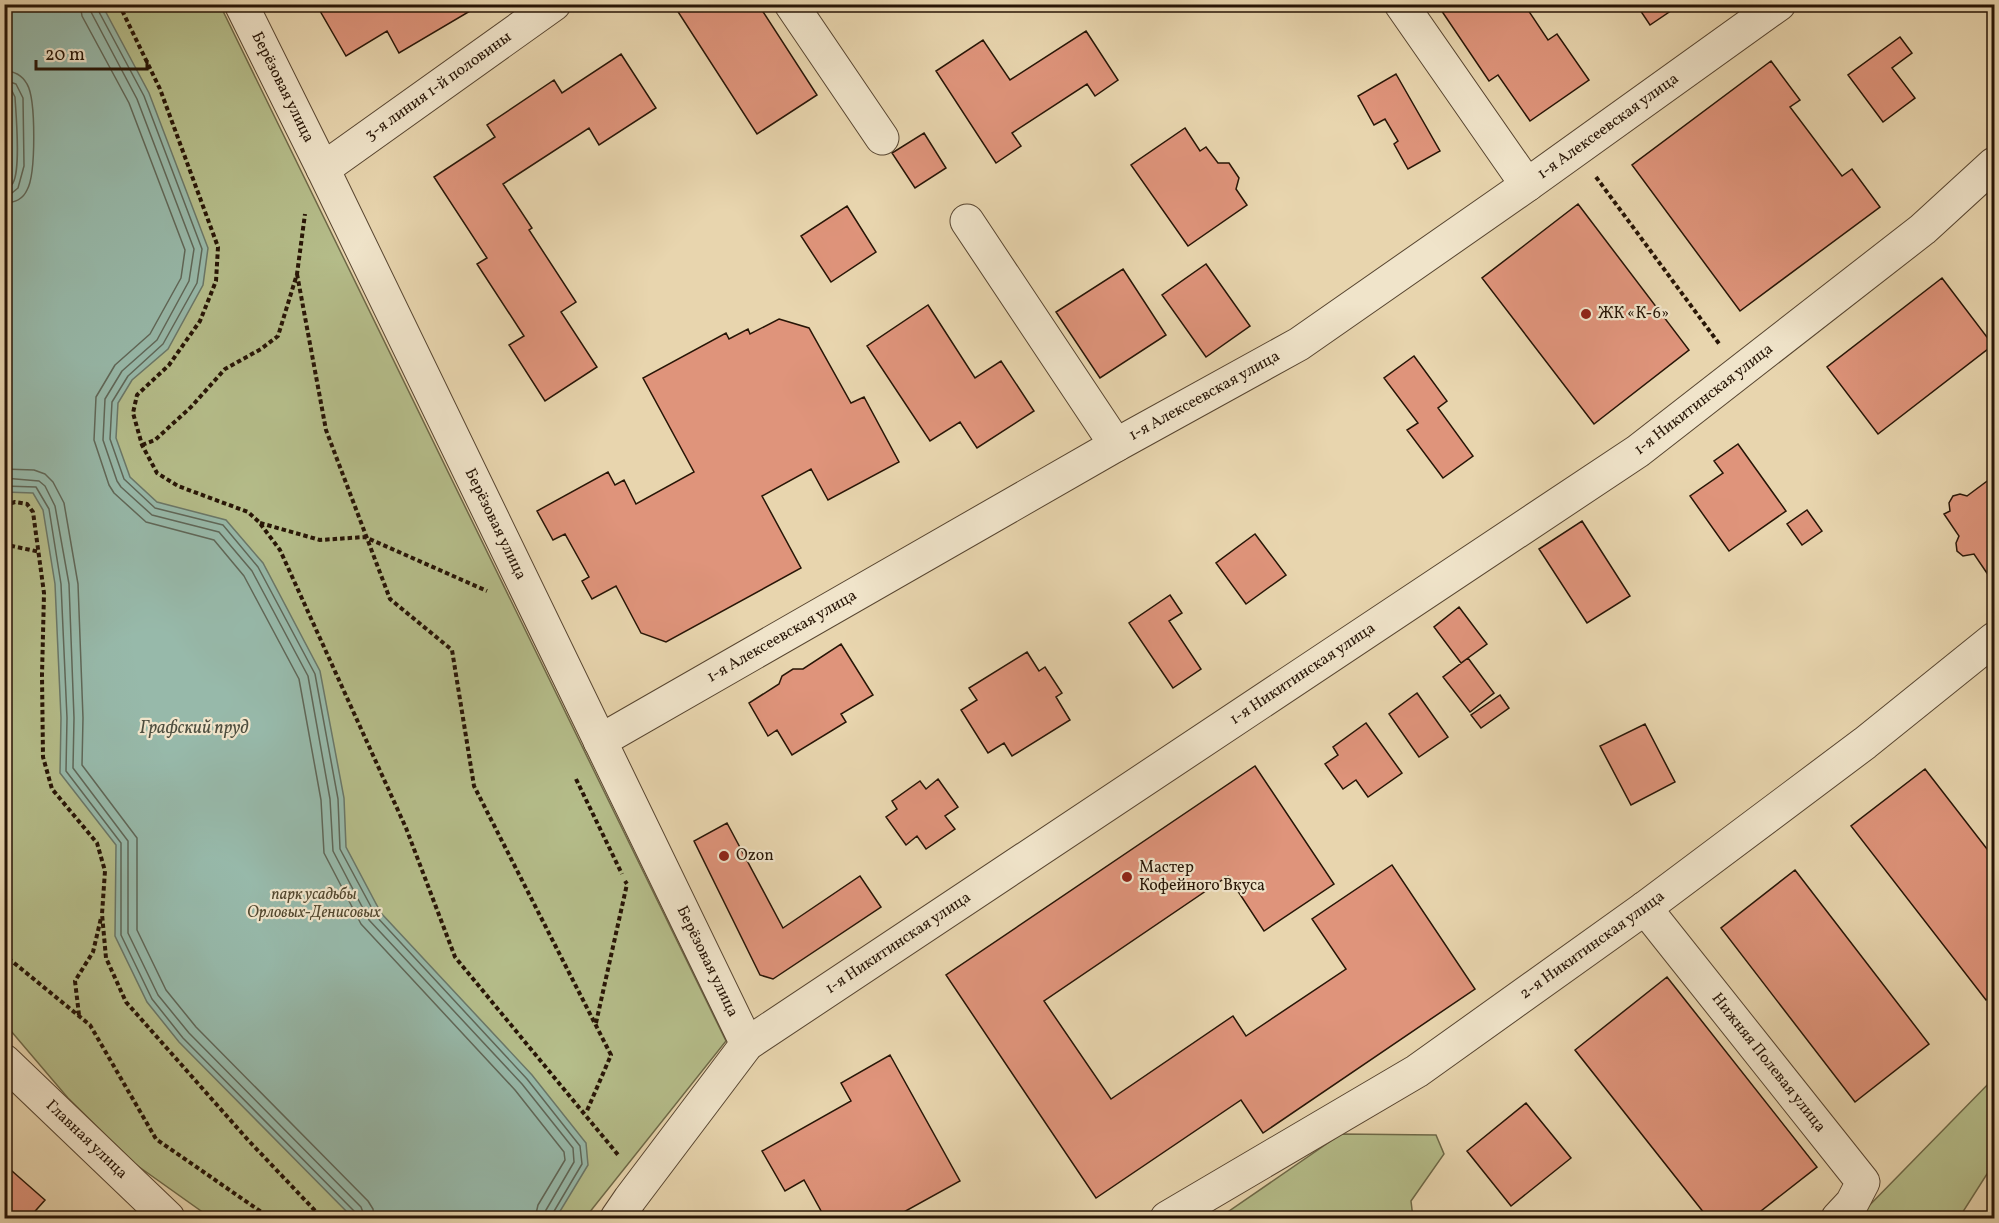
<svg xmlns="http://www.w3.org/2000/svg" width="1999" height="1223" font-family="Vollkorn,serif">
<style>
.green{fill:#b5bd8a;stroke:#6e6948;stroke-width:1.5}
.water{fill:#97b9aa;stroke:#6a7768;stroke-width:1.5}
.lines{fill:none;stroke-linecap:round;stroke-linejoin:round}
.shore{stroke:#5f6758;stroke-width:1.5}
.building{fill:#df947b;stroke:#271506;stroke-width:1.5}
.minor-casing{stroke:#574530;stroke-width:35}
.path{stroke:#271506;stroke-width:4;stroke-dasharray:4.5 3;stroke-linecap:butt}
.minor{stroke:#f0e4ca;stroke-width:33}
.poi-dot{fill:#8f2418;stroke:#f0e4ca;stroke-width:2}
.labels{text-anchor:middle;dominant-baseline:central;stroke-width:4.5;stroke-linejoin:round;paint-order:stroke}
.street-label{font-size:16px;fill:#271506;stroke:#f0e4ca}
.poi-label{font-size:16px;fill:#271506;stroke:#f0e4ca;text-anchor:start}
.park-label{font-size:16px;font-style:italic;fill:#52472e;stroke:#f0e4ca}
.water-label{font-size:18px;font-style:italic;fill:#4e4e3f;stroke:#f0e4ca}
</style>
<rect width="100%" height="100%" fill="#e8d5ae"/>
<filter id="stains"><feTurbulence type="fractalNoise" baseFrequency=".00333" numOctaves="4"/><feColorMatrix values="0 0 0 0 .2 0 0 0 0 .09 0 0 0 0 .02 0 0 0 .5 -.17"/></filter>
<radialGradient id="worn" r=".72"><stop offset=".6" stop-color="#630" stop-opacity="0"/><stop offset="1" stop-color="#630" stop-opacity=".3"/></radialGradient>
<!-- green -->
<path class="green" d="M5,5H220L726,1041L585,1218H211L135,1164L68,1098L5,1024L4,193L11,164L9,98L5,88Z
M1994,1078V1163L1959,1218H1857Z
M1341,1134L1436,1135L1444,1154L1411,1201L1413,1218H1219Z"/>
<!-- water -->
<path class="water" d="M5,4L102,5L149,93L208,248L203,285L168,349L132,380L118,403L116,438L130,477L157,502L226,520L263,563L320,671L344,798L346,847L381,913L532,1075L586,1143L588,1165L556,1218H353L179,1042L147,1002L115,936L116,845L60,773L61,718L55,584L43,510L33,493L5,492L4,193L11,164L9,98L4,88Z"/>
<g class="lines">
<!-- shore -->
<path class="shore" d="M80,4L82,16L129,103L185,250L181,278L150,334L115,365L96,397L94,440L109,485L114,493L146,522L214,540L244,576L299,679L321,800L324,853L361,924L515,1090L564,1152L565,1160L538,1205L535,1218
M89,4L91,12L137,99L194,249L189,281L157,340L122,371L105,399L103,440L117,481L121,487L152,515L219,532L252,571L308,676L330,799L333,851L369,920L522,1084L573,1148L574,1162L546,1210L544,1218
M97,4L98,10L144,96L202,249L197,283L163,344L128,376L112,402L110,439L124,479L155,508L223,525L258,567L315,674L338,799L340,849L376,916L527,1079L580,1146L582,1164L553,1213L552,1218
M4,71C15,71 22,75 27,84C36,99 36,174 27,190C23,199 14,203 4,203
M4,80L16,84L23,98L24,166L18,188L12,193L4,194
M4,88L11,89L15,97C16,115 21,169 13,183C10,187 9,186 4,186
M4,469L34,470L45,474L53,482L64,503L78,584L83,718L82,765L137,838V930L166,990L196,1027L368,1201L373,1209L374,1218
M4,478L39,481L45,486L55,506L69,584L74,718L73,768L128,841V933L158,995L189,1033L361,1207L365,1218
M4,486L36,487L49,509L61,584L67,718L66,771L121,843V935L152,999L183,1038L355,1212L357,1218"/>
</g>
<!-- building -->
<path class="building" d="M316,4H482L399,53L387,31L346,56Z
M673,4H758L817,95L757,134Z
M1437,4H1524L1548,40L1557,34L1589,80L1530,121L1498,75L1489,81Z
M1636,4H1681L1650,25Z
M1086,31L1118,80L1095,96L1087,84L1012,133L1021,146L996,163L936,71L983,40L1010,80Z
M1900,37L1912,53L1892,68L1915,98L1883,122L1848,75Z
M621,54L656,108L599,145L589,128L503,184L532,228L529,230L576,302L561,312L597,367L545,401L509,345L524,336L477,264L487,258L434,177L495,137L487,125L554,80L562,93Z
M1771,61L1800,100L1790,107L1842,176L1852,169L1880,207L1740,311L1632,165Z
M1396,74L1440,151L1408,169L1394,144L1398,141L1385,119L1374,125L1358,96Z
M1185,128L1200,151L1206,147L1218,163H1229L1239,178L1236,189L1247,205L1188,246L1131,165Z
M924,133L946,168L915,188L892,153Z
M1578,204L1689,350L1594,424L1482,278Z
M847,206L876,252L831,282L801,236Z
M1206,264L1250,326L1206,357L1162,295Z
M1123,269L1166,335L1100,378L1056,312Z
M1942,278L1993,345L1878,434L1827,367Z
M928,305L975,378L1001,361L1034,411L977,448L960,422L930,441L867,346Z
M779,319L809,328L851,403L864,397L899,462L828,500L811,469L762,496L801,568L666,642L641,633L616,586L592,599L582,581L589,577L565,534L553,540L537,511L608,472L615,485L624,480L636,504L694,472L643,378L726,333L729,339L748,329L750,334Z
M1414,356L1447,401L1438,408L1473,456L1443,478L1407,430L1418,423L1384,378Z
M1738,444L1786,511L1729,551L1690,496L1723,473L1714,461Z
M1994,476V581L1993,582L1974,554L1963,556L1957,551L1956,543L1959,536L1944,514L1950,511L1949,503L1953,496L1960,494L1967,496Z
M1807,510L1822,531L1802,545L1787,524Z
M1582,521L1630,596L1587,623L1539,549Z
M1255,534L1286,575L1246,604L1216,563Z
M1170,595L1182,613L1169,621L1201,669L1173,688L1129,623Z
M1459,607L1487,644L1461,663L1434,627Z
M841,644L873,695L841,714L846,722L792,755L777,730L768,736L749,703L779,684L782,676L793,669H803Z
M1027,652L1039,671L1045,667L1062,693L1056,697L1070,720L1012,756L1004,743L988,753L961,710L977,700L969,688Z
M1468,658L1494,693L1470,712L1443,677Z
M1417,693L1448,737L1419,757L1389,714Z
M1500,695L1509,708L1481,728L1471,715Z
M1366,723L1402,773L1368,797L1356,780L1343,789L1325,764L1338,755L1333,747Z
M1645,724L1675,782L1631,805L1600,746Z
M1255,766L1334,884L1264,931L1228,876L1044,1001L1111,1099L1233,1016L1246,1036L1346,969L1312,919L1392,865L1475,989L1263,1133L1241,1100L1096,1198L946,975Z
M1925,769L1994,858V994L1986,1000L1851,826Z
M938,779L958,807L945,816L955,829L926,849L917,836L906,845L886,817L897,809L892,801L920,781L926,789Z
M727,823L783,928L860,876L881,907L773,979L760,975L694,841Z
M1795,870L1929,1044L1855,1102L1721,928Z
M1667,977L1817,1167L1752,1218H1708L1575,1050Z
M890,1055L960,1181L893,1218H825L804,1180L785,1191L762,1151L851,1101L841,1083Z
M1526,1103L1571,1158L1511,1206L1467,1151Z
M4,1164L45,1200L29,1218H4Z"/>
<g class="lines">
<!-- minor casing -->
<g class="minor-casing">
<g id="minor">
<path id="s1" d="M241,4L323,169L747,1044"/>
<path d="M791,4L882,138"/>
<path d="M1401,4L1527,185"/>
<path id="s2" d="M323,169L554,4"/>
<path d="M967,221L1116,445"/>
<path id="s3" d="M600,741L1116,445L1299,344L1527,185L1779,4"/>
<path id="s4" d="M1645,908L1863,1182L1852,1203L1838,1218"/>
<path id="s5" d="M4,1061L168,1218"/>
<path id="s6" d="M617,1218L630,1199L747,1044L1638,451L1923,229L1994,164"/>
<path id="s7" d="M1167,1218L1417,1071L1645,908L1865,743L1994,639"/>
</g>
</g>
<!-- path -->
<path class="path" d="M119,4L160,89L218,247L216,281L200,321L169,365L137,395L133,413L142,445L157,473L178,486L248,512L259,522L280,550L406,828L455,957L619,1156
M1596,177L1720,345
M297,274L326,430L390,599L452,650L474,786L611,1055L586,1113
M142,445L155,440L191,407L225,369L261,349L278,336L297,274L305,214
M4,506L15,502L27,504L33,512L44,593L42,675L43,757L52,789L97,843L105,871L102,914L106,958L126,1002L248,1140L322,1218
M260,523L320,540L365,537L487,591
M4,550L12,546L40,552
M576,779L622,874
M4,952L8,958L90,1025L156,1139L270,1218
M79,1015L75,981L93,952L101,918
M596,1023L627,884L625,881"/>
<!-- minor -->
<use href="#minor" class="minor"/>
</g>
<!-- markers -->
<g class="poi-dot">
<circle cx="1586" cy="314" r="6"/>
<circle cx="724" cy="856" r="6"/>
<circle cx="1127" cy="877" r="6"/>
</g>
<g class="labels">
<!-- street labels -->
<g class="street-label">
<text stroke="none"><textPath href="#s1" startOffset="93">Берёзовая улица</textPath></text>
<text stroke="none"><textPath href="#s2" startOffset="142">3-я линия 1-й половины</textPath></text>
<text stroke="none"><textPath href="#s3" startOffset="1182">1-я Алексеевская улица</textPath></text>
<text stroke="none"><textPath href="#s3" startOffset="696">1-я Алексеевская улица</textPath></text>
<text stroke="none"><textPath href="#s6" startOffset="1371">1-я Никитинская улица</textPath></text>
<text stroke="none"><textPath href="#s1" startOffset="579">Берёзовая улица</textPath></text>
<text stroke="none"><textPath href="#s3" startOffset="210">1-я Алексеевская улица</textPath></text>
<text stroke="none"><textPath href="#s6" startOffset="885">1-я Никитинская улица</textPath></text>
<text stroke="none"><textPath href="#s6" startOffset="399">1-я Никитинская улица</textPath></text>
<text stroke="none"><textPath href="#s7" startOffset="506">2-я Никитинская улица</textPath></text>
<text stroke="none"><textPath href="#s1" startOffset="1065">Берёзовая улица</textPath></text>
<text stroke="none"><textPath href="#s4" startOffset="198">Нижняя Полевая улица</textPath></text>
<text stroke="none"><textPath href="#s5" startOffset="114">Главная улица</textPath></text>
</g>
<!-- poi labels -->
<g class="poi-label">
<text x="1598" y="314">ЖК «К-6»</text>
<text x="736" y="856">Ozon</text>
<text x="1139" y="868">Мастер<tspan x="1139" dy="18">Кофейного Вкуса</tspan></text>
</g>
<!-- park labels -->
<g class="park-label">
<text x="314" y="895">парк усадьбы<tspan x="314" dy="18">Орловых-Денисовых</tspan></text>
</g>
<!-- water labels -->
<g class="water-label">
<text x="194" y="728">Графский пруд</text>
</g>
</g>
<!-- margin -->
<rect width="1999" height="1223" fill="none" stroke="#e8d5ae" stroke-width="24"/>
<rect x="6" y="6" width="1987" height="1211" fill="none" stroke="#271506" stroke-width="3"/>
<rect x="12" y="12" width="1975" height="1199" fill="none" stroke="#271506" stroke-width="1.5"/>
<!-- scale -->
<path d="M36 60v9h111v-9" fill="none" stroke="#271506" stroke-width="3"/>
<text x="45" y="60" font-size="18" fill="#271506" stroke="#f0e4ca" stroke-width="4.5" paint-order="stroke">20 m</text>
<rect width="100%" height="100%" filter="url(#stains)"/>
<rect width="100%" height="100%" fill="url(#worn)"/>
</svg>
